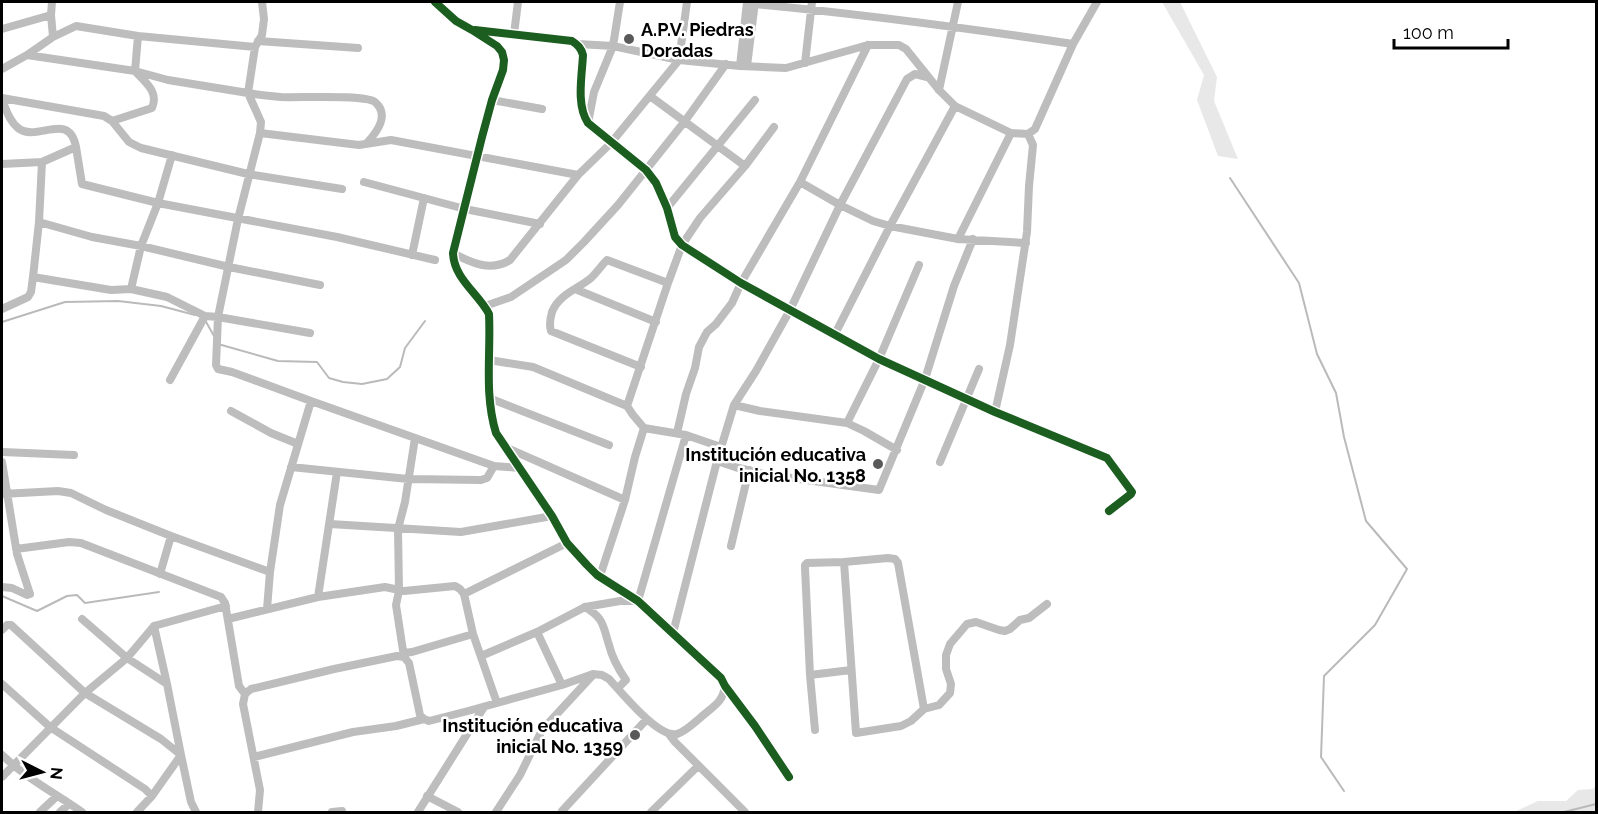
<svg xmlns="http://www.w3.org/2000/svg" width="1598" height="814" font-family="Raleway,sans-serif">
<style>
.green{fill:#e8e8e8}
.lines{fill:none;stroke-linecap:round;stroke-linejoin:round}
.stream{stroke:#bababa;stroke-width:2}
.minor{stroke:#bdbdbd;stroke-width:8}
.cycleway-casing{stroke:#fff;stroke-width:11}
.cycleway{stroke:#1b5e20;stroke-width:8}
.poi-dot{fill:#595959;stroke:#fff;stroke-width:2}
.labels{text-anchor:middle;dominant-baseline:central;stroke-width:5;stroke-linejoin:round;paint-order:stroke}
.poi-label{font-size:18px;font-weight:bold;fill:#000;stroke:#fff;text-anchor:end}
</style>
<rect width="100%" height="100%" fill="#fff"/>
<!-- green -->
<path class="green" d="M1162,2H1180L1217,77L1214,101L1238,159L1218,156L1197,100L1204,75Z
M1596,785V812H1514L1538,801H1566L1578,790L1593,789Z"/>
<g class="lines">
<!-- stream -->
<path class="stream" d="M1230,178L1299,283L1317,354L1336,393L1344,437L1366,521L1407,569L1375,625L1324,676L1321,757L1344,791
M205,320L214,336
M2,322L65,302L118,301L161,306L195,315
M218,344L278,361L317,362L329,378L343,382L362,384L387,379L400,367L405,348L425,321
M2,596L37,611L67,596L77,595L85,603L159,592
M1564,812L1596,804"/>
<!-- minor -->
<path class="minor" d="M52,2L51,15L53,37
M435,2L456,21L472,30L497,46L502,52L504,60L503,70L492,100L482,137L453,253C454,279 478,293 489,314C491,354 484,394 496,433L552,516L567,543L587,565L597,575L638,601L721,678L725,686L755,726L789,777
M755,4C861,14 967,28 1073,44
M2,29L51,15
M473,30L572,41C578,45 581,48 583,55C582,76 576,105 588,123L646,170L656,183L667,208L675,237L682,245L741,283L879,359L995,412L1107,458L1132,492L1131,494L1109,511
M514,34L518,2
M258,41L358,48
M578,44L613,46L679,60L740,66L786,68L868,45H899L906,49L939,90L955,106L1011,133L1028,134L1035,129L1073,44L1097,2
M27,55L53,37L76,26L138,36L255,47
M805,63L812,2
M740,66L747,2
M747,66L755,2
M2,69L27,55L135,71L168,80L248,93L255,47L262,35L264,19L262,2
M939,90L958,2
M248,93L261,122L260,133L238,219L218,317L310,333
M248,93C259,95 270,96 281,97C298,98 365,94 375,102C390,115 377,132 367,143
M650,96L745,166
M2,98L104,116L112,121L129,142L141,148L248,174L342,189
M2,100C6,109 9,121 18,128C37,143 69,110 76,147L42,162L2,164
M492,100L542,109
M112,121L152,108C159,92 146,83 135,71L138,36
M588,123L594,92L613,46L620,2
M260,133L359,145L391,140L578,175
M76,147L82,184L158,203L337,237L435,260
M42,162L39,222L33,277L111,290L131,289L167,297L205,316L218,317L216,365L218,369L232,372L311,401
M364,182L465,209L540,224
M800,182L840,205L873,221L890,226L958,239L1026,243
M667,208L755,100
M39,222L92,237L141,246L229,267L320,285
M958,239L1011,133
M453,253C471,263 491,272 510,260L578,175L611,143L679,60L687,2
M412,255L424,198
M131,289L141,246L158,203L172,155
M575,289L656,322
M485,306L511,297L566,260L584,242L618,205L685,121L726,64
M2,309L28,297L31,292L33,277
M835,334L890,226L955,106
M489,360L533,367L627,406
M641,367L551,331C549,325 550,319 552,312C559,294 578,289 591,278C597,272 602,265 607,260L668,283
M170,380L205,316
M489,398L609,445
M734,405L760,411L847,423L864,431L897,450
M231,411L271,433L298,444
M995,412L1010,345L1027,232L1029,186L1033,145L1028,134
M847,423L879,359L919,265
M644,428L686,435L721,447
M677,433L686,394L695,368L699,347L707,332L716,324L732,303L741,283L800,182L868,45
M415,438L405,502L398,529L399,591L396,605L404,657L409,663L420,715L424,719
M505,447L625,500
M2,452L74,455
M717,461L735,467L763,474L879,490L925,379L954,286L973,239
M2,462L17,554L30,594L27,595L12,588L2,587
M940,462L979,369
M291,467L408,479L481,480L487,478L494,466
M2,494L58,491L71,493L106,510L171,536L270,572L280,505L311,401L494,466L520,468
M330,524L461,532L552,516
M731,546L749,470
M16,549L69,542L81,543L221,597L225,603L239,686L245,694
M844,562L888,558L895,559L898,563L924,709
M160,574L171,536
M600,576L625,500L635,457L644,428L633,415L627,406L668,283L682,245L700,218L745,166L774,127
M464,594L567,543
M318,597L337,472
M585,607C604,618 603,626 609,645C612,657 619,670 626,680L618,688
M267,609L270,572
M82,619L127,658L167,684L181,755L152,796L137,812
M228,619L318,597L385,587L404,591L455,586L460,589L464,594L473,634L497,703
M2,630L7,625H11L85,693L161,739L181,755L191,802L196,812
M537,632L562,685
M673,633L717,461L734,405L756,371L790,310L840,205L907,79L915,74L927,77
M404,653L412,652L473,634
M481,656L537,632L585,607L620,601H638L686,435
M810,675L851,670
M2,684L50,727L145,789L152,796
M167,684L154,626L226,606
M815,730L810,675L805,568V565L807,563L844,562L856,733L901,726L911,721L924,709L939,705L950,693L951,684L946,669V655L950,644L967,624L976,622L999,630L1005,631L1010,629L1020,620L1029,618L1047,604
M669,734L675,742L745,812
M2,755C26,778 55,793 82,812
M254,757L353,732L396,726L424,719L429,721L468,711L562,685L593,674L602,675L609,679C622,693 658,738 677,734C685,732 694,723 700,718C712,707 723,703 725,686
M2,777L85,693L127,658L154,626
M427,796L458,812
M562,811L647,719
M40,812L57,796
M60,812L69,804
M258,812L260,790L258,780L243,704L245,694L251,689L334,669L397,656L404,657
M332,812L342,811
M418,812L484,707
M496,812L520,775L542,730L592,676
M651,812L698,766"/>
<!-- cycleway casing -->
<g class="cycleway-casing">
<path id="cycleway" d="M435,2L456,21L472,30L497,46L502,52L504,60L503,70L492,100L482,137L453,253C454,279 478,293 489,314C491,354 484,394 496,433L552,516L567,543L587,565L597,575L638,601L721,678L725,686L755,726L789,777
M475,30L572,41C578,45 581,48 583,55C582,76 576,105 588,123L646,170L656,183L667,208L675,237L682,245L741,283L879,359L995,412L1107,458L1132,492L1131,494L1109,511"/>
</g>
<!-- cycleway -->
<use href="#cycleway" class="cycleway"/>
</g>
<!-- markers -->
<g class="poi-dot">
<circle cx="629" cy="39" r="6"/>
<circle cx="878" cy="464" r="6"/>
<circle cx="635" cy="735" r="6"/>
</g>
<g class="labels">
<!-- poi labels -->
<g class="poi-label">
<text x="641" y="29" text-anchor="start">A.P.V. Piedras<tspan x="641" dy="21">Doradas</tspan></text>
<text x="866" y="454">Institución educativa<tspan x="866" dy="21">inicial No. 1358</tspan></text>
<text x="623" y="725">Institución educativa<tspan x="623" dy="21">inicial No. 1359</tspan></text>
</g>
</g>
<!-- border -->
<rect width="1598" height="814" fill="none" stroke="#000000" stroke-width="6"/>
<!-- north arrow -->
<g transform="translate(42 772) rotate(96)" stroke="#ffffff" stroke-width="4.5" paint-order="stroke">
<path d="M0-4.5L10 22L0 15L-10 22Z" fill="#000000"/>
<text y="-9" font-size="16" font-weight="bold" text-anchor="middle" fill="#000000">N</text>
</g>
<!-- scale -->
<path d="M1394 39v9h114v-9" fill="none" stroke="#000000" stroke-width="3"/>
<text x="1403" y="39" font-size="18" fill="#000000" stroke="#ffffff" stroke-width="4.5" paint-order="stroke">100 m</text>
</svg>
